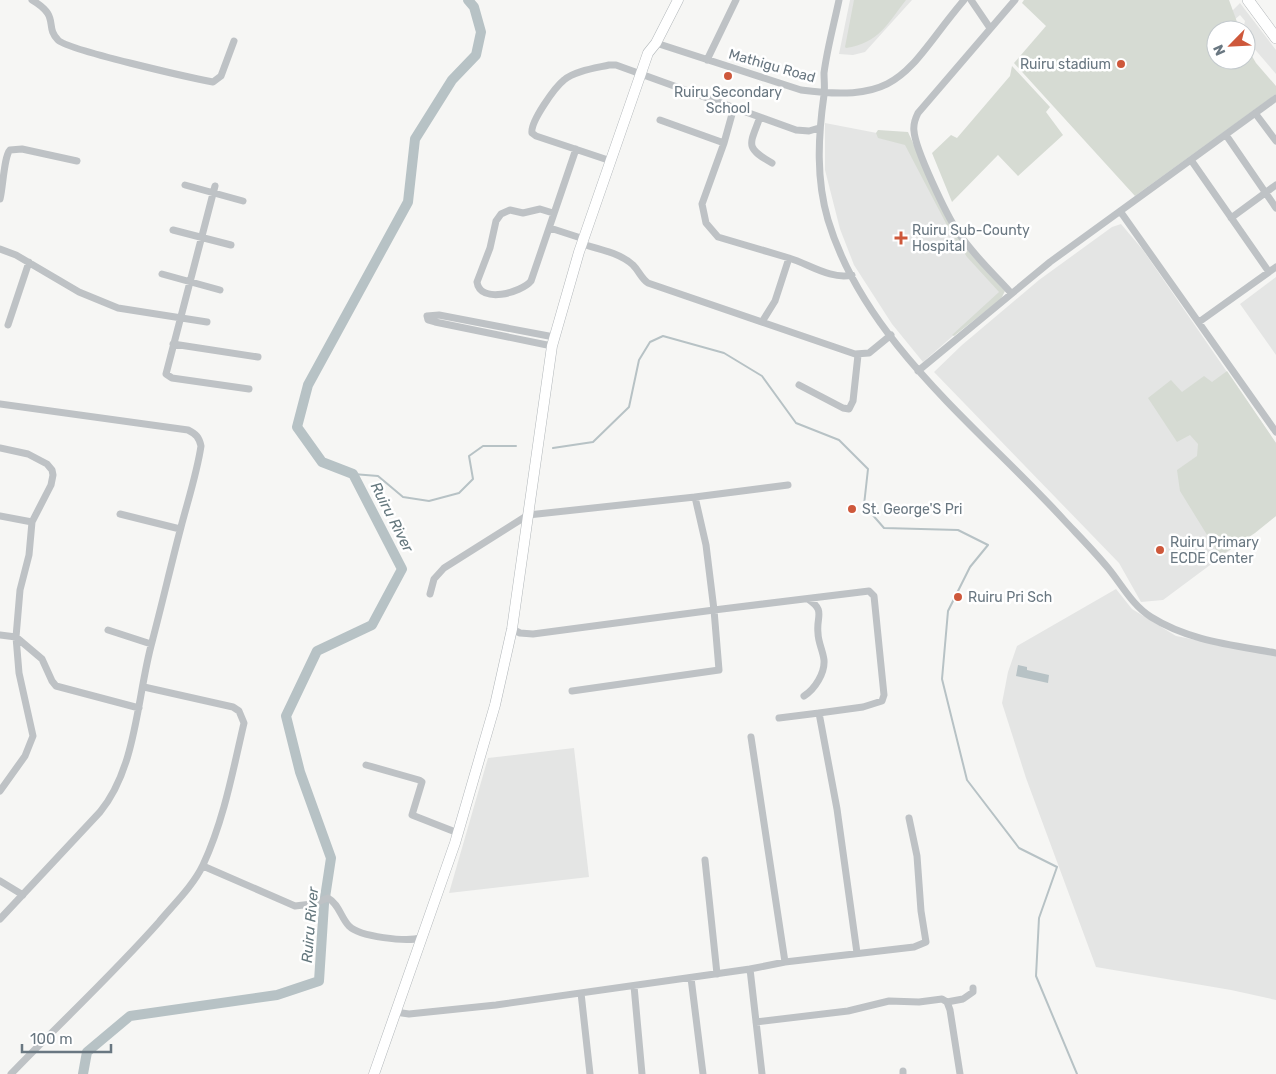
<svg xmlns="http://www.w3.org/2000/svg" width="1276" height="1074" font-family="Rubik,sans-serif">
<style>
.built{fill:#e4e5e4}
.green{fill:#d6dbd3}
.water{fill:#b7c2c5}
.lines{fill:none;stroke-linecap:round;stroke-linejoin:round}
.stream{stroke:#b7c2c5;stroke-width:2}
.river{stroke:#b7c2c5;stroke-width:10}
.secondary-casing{stroke:#b1b6b9;stroke-width:11}
.primary-casing{stroke:#b2b6b9;stroke-width:12}
.street{stroke:#bec2c5;stroke-width:7}
.secondary{stroke:#fff;stroke-width:10}
.primary{stroke:#fff;stroke-width:11}
.poi-dot{fill:#ce583b;stroke:#fff;stroke-width:2}
.labels{text-anchor:middle;dominant-baseline:central;stroke-width:5;stroke-linejoin:round;paint-order:stroke}
.poi-label{font-size:14px;fill:#697781;stroke:#fff;text-anchor:start}
.street-label{font-size:14px;fill:#697781;stroke:#fff}
.water-label{font-size:15px;font-style:italic;fill:#64777d;stroke:#fff}
</style>
<rect width="100%" height="100%" fill="#f6f6f4"/>
<!-- built -->
<path class="built" d="M850,0H912L865,52L853,55L839,54Z
M1240,3L1276,50V74L1246,39V30H1243L1245,21L1240,15L1232,22L1228,15Z
M825,123L908,139L963,247L1001,294L923,362L892,324L854,265L840,229L825,170Z
M1121,224L1143,250L1276,443V516L1163,600L1141,602L1119,563L934,372L962,345L1039,280L1112,227Z
M1276,277V355L1240,304Z
M1116,589L1132,609L1176,636L1276,656V1000L1231,990L1096,967L1026,778L1002,703L1008,672L1017,646Z
M574,748L589,877L449,893L488,758Z"/>
<!-- green -->
<path class="green" d="M854,0H906C887,24 879,43 846,48L845,47Z
M1024,0H1229L1240,30H1216V60H1246V46L1256,63L1276,86V94L1135,196L1014,63L1046,26L1022,3Z
M1012,66L1050,107L1046,112L1063,135L1018,176L998,155L952,202L932,153L951,135L957,138L1010,76Z
M878,130L908,132L938,198L965,248L1005,291L1001,299L954,336L952,335L999,292L967,257L950,231L905,145L878,138L876,133Z
M1227,371L1276,443V516L1255,533L1220,556L1180,491L1177,470L1197,456L1198,444L1190,435L1177,442L1148,398L1171,380L1182,392L1204,376L1212,382Z"/>
<!-- water -->
<path class="water" d="M1018,665L1027,667V670L1049,675L1048,683L1016,676Z"/>
<g class="lines">
<!-- stream -->
<path class="stream" d="M553,448L593,442L629,407L639,360L650,342L663,336L724,353L762,376L796,423L839,440L868,469L864,505L884,528L958,530L988,545L970,567L948,611L942,679L967,780L1019,848L1057,867L1039,918L1036,976L1077,1074
M353,474L378,476L403,497L429,501L459,493L473,479L469,456L483,446H516"/>
<!-- river -->
<path class="river" d="M83,1074L87,1052L130,1016L277,995L319,981L324,904L331,858L300,772L286,716L317,651L372,625L402,569L353,474L322,462L297,427L308,385L408,202L415,139L452,80L476,55L481,32L474,7L468,0"/>
<!-- secondary casing -->
<g class="secondary-casing">
<path id="secondary" d="M374,1074L455,843L495,705L512,629L552,346L579,252L648,53L656,43L678,0"/>
</g>
<!-- primary casing -->
<g class="primary-casing">
<path id="primary" d="M1248,0L1276,38"/>
</g>
<!-- street -->
<path class="street" d="M32,0C61,17 44,26 58,40C67,50 192,78 213,82L221,76L234,41
M839,0C834,24 827,49 824,73C824,80 825,88 824,95C818,137 816,179 828,220C865,343 981,429 1064,520C1079,536 1094,551 1108,568C1122,585 1132,605 1151,617C1189,641 1233,645 1276,653
M971,0L990,28
M656,43L801,90C904,104 905,70 964,0
M707,60L736,0
M1255,113L1276,141
M760,117C750,145 744,147 772,163
M660,120L724,143L734,107
M1226,135L1276,208
M724,143L702,204L706,223L718,237L789,258
M1191,160L1269,272
M611,161L536,136L532,133C530,122 555,87 564,80C574,71 596,68 609,65H616L796,130L809,131L819,128
M185,185L243,201
M215,186L166,374L172,378L249,389
M0,199C3,188 4,156 10,150L22,149L77,161
M1120,211L1276,432
M553,213L540,209L523,213L510,210L501,214L496,221L490,248L477,282C480,304 521,293 531,281L576,149
M1231,218L1276,185
M550,228L584,239
M173,230L231,245
M582,244C599,249 620,253 633,265C639,271 641,278 648,283L855,354L869,353L891,335
M0,249L16,255L79,292L118,308L207,322
M162,274L220,290
M1011,293C993,273 973,255 958,232C947,216 915,149 914,131C913,124 915,119 918,113L1015,0
M762,322L775,301L789,258C809,264 831,280 852,275
M1199,322L1276,267
M8,325L29,262
M173,344L258,357
M552,346L435,322L428,320L427,316L439,315L554,337
M918,371L1050,262L1276,98
M799,385L843,408L849,409L853,401L858,355
M0,404L188,430C196,434 199,437 201,446C197,473 188,500 181,527C171,565 162,604 152,642C137,696 137,767 100,812L0,919
M0,448L28,454L47,464L52,470L53,475L51,485L32,522L29,555L20,590L16,637L19,673L33,736L25,756L0,791
M695,497L788,485
M120,514L180,529
M0,516L32,522
M430,594L434,579L444,568L528,515L695,497L706,545L714,610L533,634L520,633L512,629
M108,630L151,644
M0,635L16,637L42,659L52,681L56,686L139,708
M572,691L719,670L714,610L869,591L874,596L884,695L882,701L863,707L819,713
M804,696C815,689 825,673 824,660C823,651 818,642 818,633C816,616 826,611 808,599
M779,718L819,713L837,809L857,953
M751,737L785,962
M366,765L419,780L422,782L412,815L458,833
M705,860L717,974
M203,866L295,906L312,904L328,898C339,904 341,918 349,926C360,937 406,942 421,938
M0,881L23,895
M750,969L785,962L914,947L926,942L921,911L917,856L909,818
M691,978L703,1074
M634,986L642,1074
M581,993L590,1074
M947,1002L963,999L973,992V988
M395,1012L409,1014L496,1005L750,969L762,1074
M756,1022L848,1011L889,1001L919,1002L942,999L947,1002L950,1010L960,1074
M903,1071V1074
M11,1074C60,1023 112,975 159,922C174,904 193,886 203,865C224,820 233,770 244,723L239,711L233,707L144,687"/>
<!-- secondary -->
<use href="#secondary" class="secondary"/>
<!-- primary -->
<use href="#primary" class="primary"/>
</g>
<!-- markers -->
<g class="poi-dot">
<circle cx="1121" cy="64" r="5"/>
<circle cx="728" cy="76" r="5"/>
<path d="M898.5 230.5h5v5h5v5h-5v5h-5v-5h-5v-5h5z"/>
<circle cx="852" cy="509" r="5"/>
<circle cx="1160" cy="550" r="5"/>
<circle cx="958" cy="597" r="5"/>
</g>
<g class="labels">
<!-- poi labels -->
<g class="poi-label">
<text x="1111" y="64" text-anchor="end">Ruiru stadium</text>
<text x="728" y="92" text-anchor="middle">Ruiru Secondary<tspan x="728" dy="16">School</tspan></text>
<text x="912" y="230">Ruiru Sub-County<tspan x="912" dy="16">Hospital</tspan></text>
<text x="862" y="509">St. George'S Pri</text>
<text x="1170" y="542">Ruiru Primary<tspan x="1170" dy="16">ECDE Center</tspan></text>
<text x="968" y="597">Ruiru Pri Sch</text>
</g>
<!-- street labels -->
<g class="street-label">
<text transform="translate(772 66) rotate(16)">Mathigu Road</text>
</g>
<!-- water labels -->
<g class="water-label">
<text transform="translate(392 517) rotate(63)">Ruiru River</text>
<text transform="translate(310 925) rotate(-85)">Ruiru River</text>
</g>
</g>
<!-- north arrow -->
<g transform="translate(1231 45) rotate(246)"><circle r="24" fill="#ffffff" stroke="#c3c9cd"/>
<path d="M0-4L9 19L0 12L-9 19Z" fill="#ce583b"/>
<text y="-8" font-size="14" font-weight="bold" text-anchor="middle" fill="#697781">N</text>
</g>
<!-- scale -->
<path d="M22 1044v8h89v-8" fill="none" stroke="#697781" stroke-width="2.5"/>
<text x="30" y="1044" font-size="15" fill="#697781" stroke="#ffffff" stroke-width="4" paint-order="stroke">100 m</text>
</svg>
